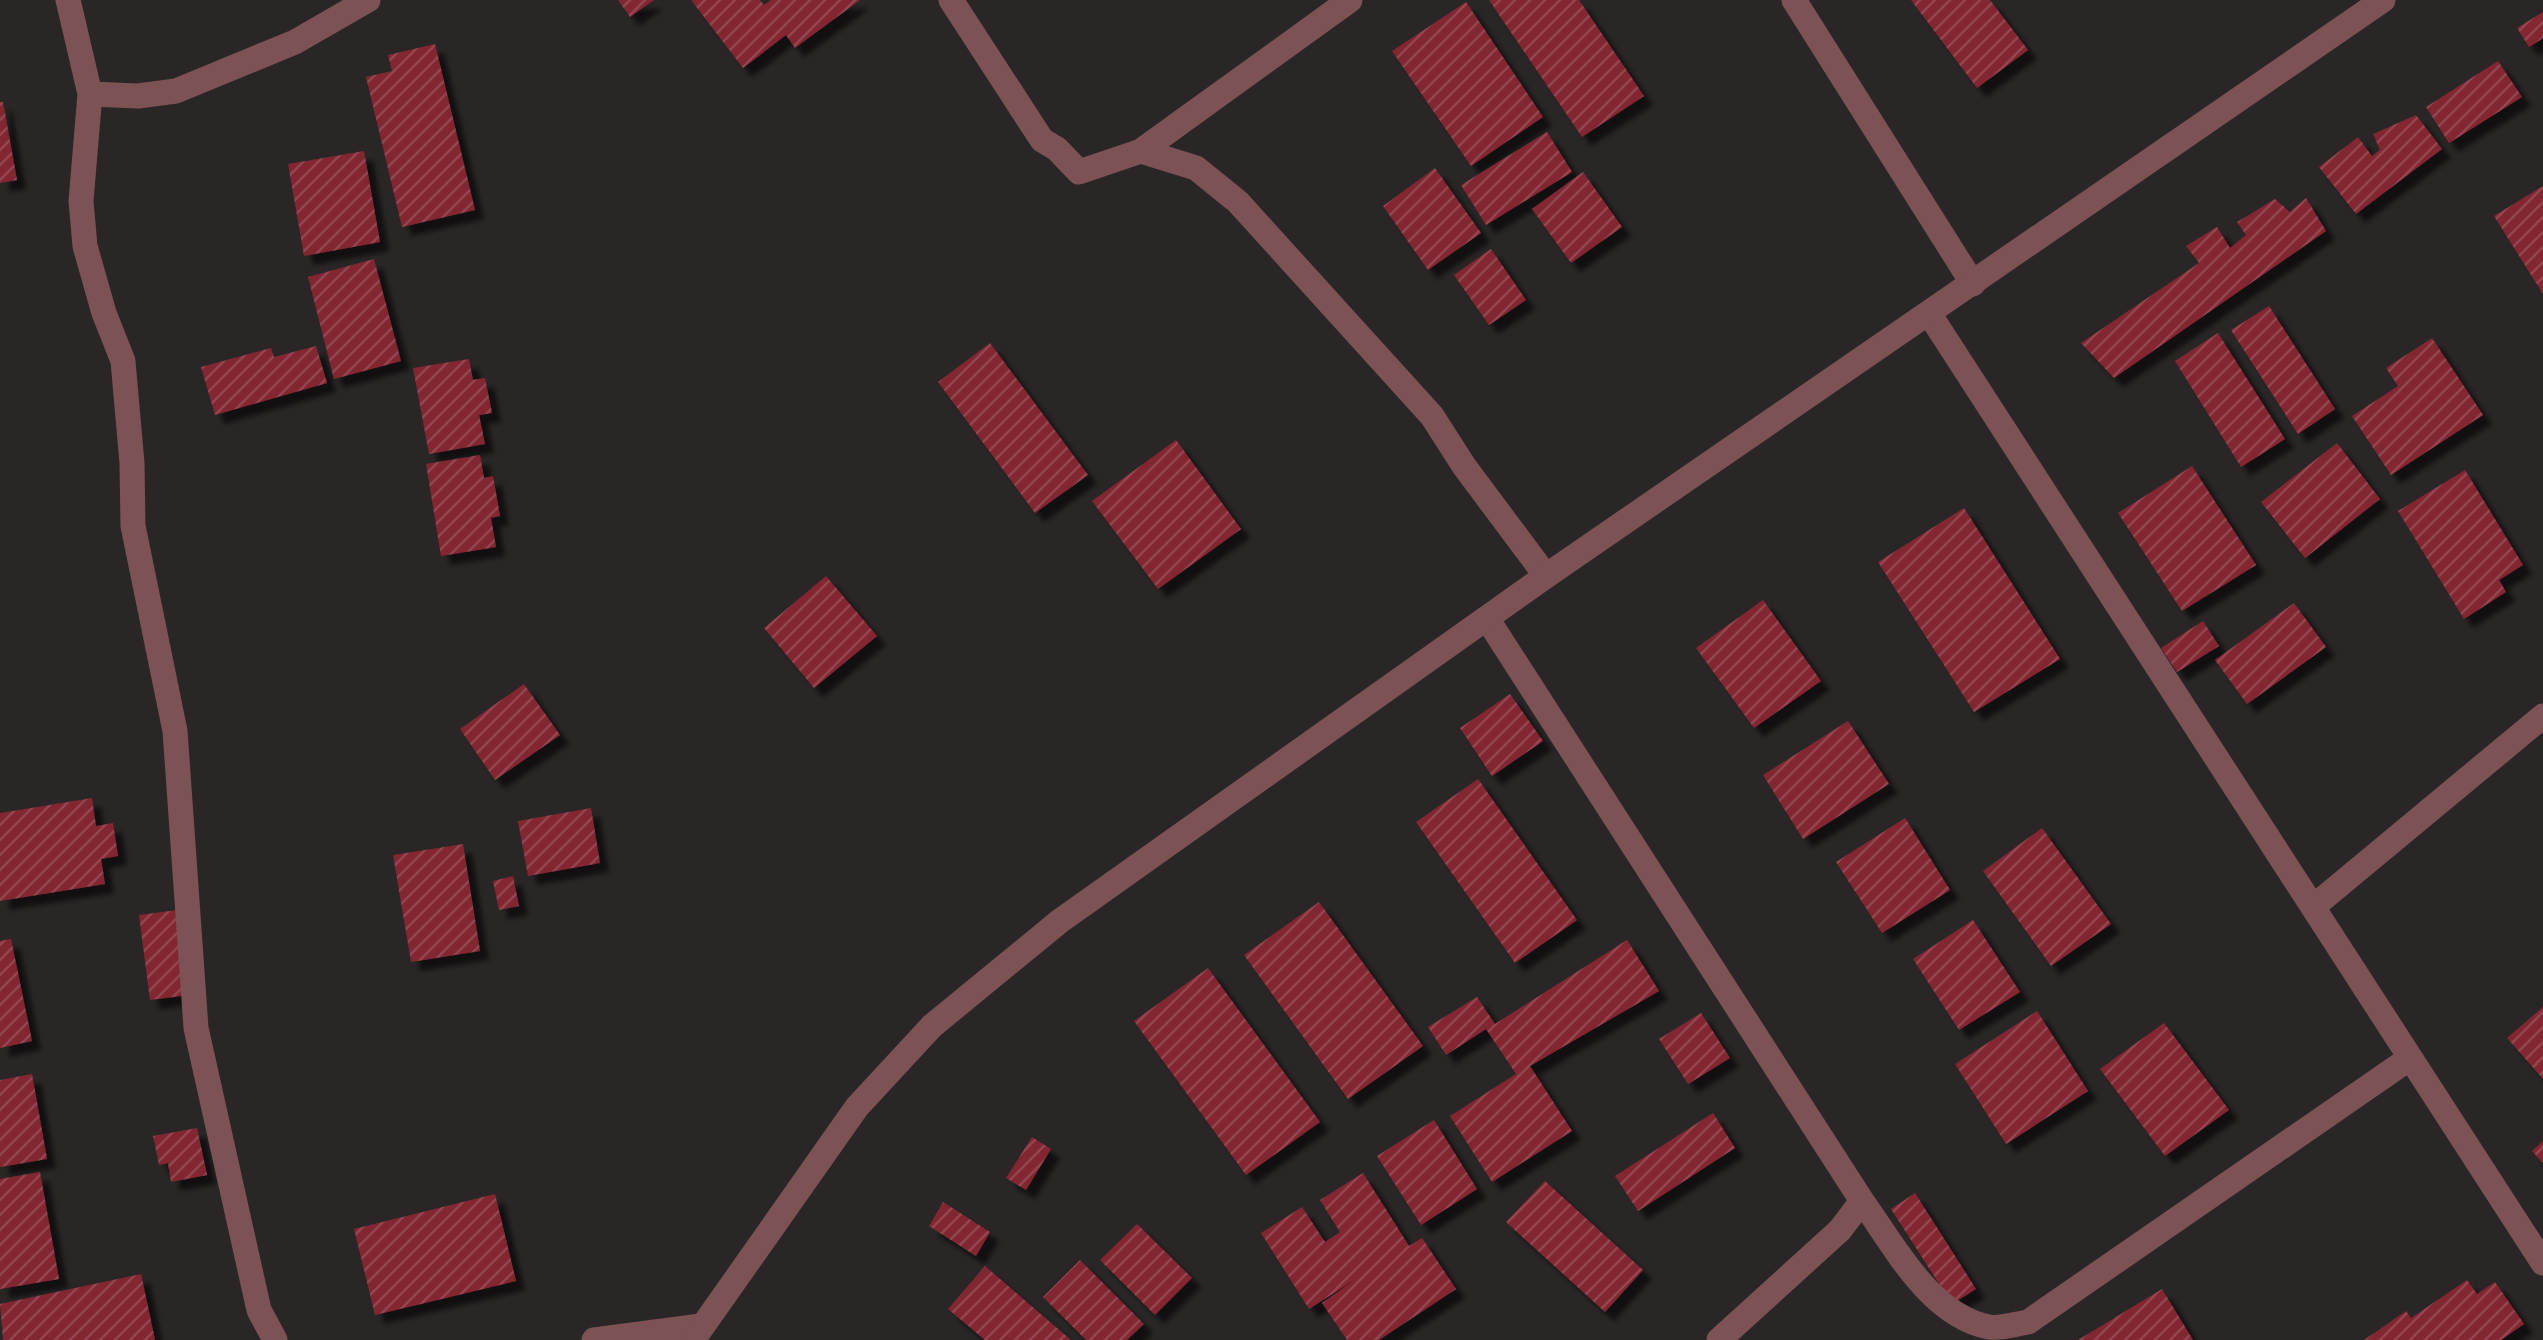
<svg xmlns="http://www.w3.org/2000/svg" width="2543" height="1340" font-family="Rubik,sans-serif">
<style>
.building{fill:url(#building-hatch);filter:url(#shadow)}
.lines{fill:none;stroke-linecap:round;stroke-linejoin:round}
.minor{stroke:#7c5254;stroke-width:25}
.tertiary{stroke:#7c5254;stroke-width:25}
</style>
<defs>
<pattern id="building-hatch" width="6" height="6" patternUnits="userSpaceOnUse" patternTransform="scale(2.5)"><rect width="6" height="6" fill="#822632"/><path d="M-1 1l2-2M0 6l6-6M5 7l2-2" fill="none" stroke="#94454f"/></pattern>
<filter id="shadow"><feDropShadow dx="9" dy="9" stdDeviation="2.5" flood-color="#0009"/></filter>
</defs>
<rect width="100%" height="100%" fill="#2a2626"/>
<!-- building -->
<path class="building" d="M618,0H654L630,17Z
M691,0H760L764,5L771,0H860L795,48L786,35L743,68Z
M1489,0H1579L1644,96L1582,137Z
M1911,0H1990L2028,50L1977,88Z
M1466,2L1543,117L1471,166L1392,51Z
M2543,12V38L2529,47L2517,28Z
M435,44L475,210L402,227L366,77L392,71L388,55Z
M2498,61L2522,97L2449,143L2426,107Z
M0,102H3L17,180L0,183Z
M2416,115L2442,149L2356,214L2319,167L2358,137L2372,156L2380,150L2373,134Z
M1547,132L1572,172L1486,225L1461,185Z
M364,151L380,242L304,256L288,164Z
M1435,168L1481,233L1428,270L1383,206Z
M1583,172L1622,227L1571,263L1532,209Z
M2543,186V294L2494,216Z
M2306,198L2326,231L2114,378L2081,343L2199,263L2186,246L2217,227L2230,248L2246,235L2237,222L2275,199L2290,212Z
M1491,249L1526,300L1489,325L1454,275Z
M374,259L401,361L334,379L308,277Z
M2269,306L2335,409L2298,434L2231,330Z
M2218,333L2285,439L2241,467L2175,361Z
M2432,338L2483,415L2391,475L2352,416L2398,386L2386,368Z
M990,343L1088,475L1035,513L938,382Z
M316,346L327,383L215,415L201,367L271,348L274,357Z
M469,359L473,380L485,378L492,413L479,415L485,444L429,454L413,368Z
M1176,440L1241,529L1158,589L1092,501Z
M2337,443L2380,499L2305,558L2261,502Z
M480,455L484,478L493,476L500,516L491,518L496,547L441,556L426,464Z
M2192,466L2256,565L2182,611L2118,513Z
M2465,470L2523,565L2499,580L2506,592L2464,619L2398,511Z
M1964,508L2060,659L1974,712L1878,562Z
M826,576L877,636L814,688L764,628Z
M1763,600L1821,681L1754,728L1696,648Z
M2294,603L2326,647L2247,704L2215,660Z
M2203,621L2219,646L2177,672L2161,648Z
M524,684L560,735L495,780L460,729Z
M1510,694L1543,741L1492,776L1460,728Z
M1848,721L1889,784L1803,839L1763,775Z
M1478,779L1577,920L1515,963L1416,822Z
M92,798L96,826L113,823L118,856L101,859L105,884L0,901V813Z
M591,808L600,863L528,876L518,821Z
M1905,818L1950,890L1882,933L1836,862Z
M2042,828L2111,924L2051,966L1983,871Z
M463,844L480,951L411,962L393,855Z
M513,876L519,906L499,910L493,881Z
M1319,902L1423,1046L1348,1099L1244,955Z
M177,910L189,995L150,1000L139,915Z
M1973,920L2020,992L1959,1030L1913,959Z
M11,939L32,1041L0,1048V941Z
M1627,940L1659,991L1530,1066L1572,1131L1492,1182L1450,1116L1516,1074L1486,1029L1446,1055L1428,1027L1477,997L1495,1024Z
M1208,968L1320,1122L1246,1175L1134,1021Z
M2543,1007V1079L2507,1038Z
M2037,1011L2088,1091L2006,1144L1955,1064Z
M1701,1013L1730,1058L1688,1084L1659,1039Z
M2164,1023L2229,1110L2165,1156L2100,1069Z
M32,1074L47,1159L0,1167V1080Z
M1713,1113L1735,1148L1638,1211L1615,1176Z
M1434,1120L1477,1189L1421,1225L1377,1156Z
M197,1128L207,1175L171,1182L168,1163L159,1165L153,1136Z
M1032,1137L1051,1149L1026,1190L1006,1178Z
M2543,1141V1163L2532,1151Z
M40,1172L59,1279L0,1289V1179Z
M1363,1173L1409,1246L1422,1238L1456,1289L1379,1340H1347L1322,1303L1356,1279L1309,1309L1261,1233L1302,1207L1325,1242L1340,1232L1320,1200Z
M1545,1181L1643,1270L1605,1312L1506,1222Z
M1915,1193L1976,1289L1952,1304L1891,1209Z
M495,1194L516,1281L375,1315L354,1229Z
M943,1202L990,1232L976,1256L929,1226Z
M1137,1224L1192,1278L1155,1315L1100,1260Z
M1080,1260L1144,1324L1127,1340H1086L1043,1297Z
M985,1266L1071,1340H985L948,1309Z
M141,1274L155,1340H3L0,1304Z
M2467,1280L2477,1294L2495,1282L2524,1324L2501,1340H2364L2406,1311L2411,1318Z
M2162,1289L2193,1340H2078Z"/>
<g class="lines">
<!-- minor -->
<path class="minor" d="M68,0L90,94L81,201L85,246L104,313L123,361L132,463L133,526L175,731L196,1028L259,1310L275,1340
M951,0L1042,140L1057,149L1079,172L1141,151L1350,0
M1794,0L1973,284
M90,94L138,96L176,91L295,42L368,0
M1141,151L1196,168L1238,202L1432,416L1464,466L1546,576
M1930,315L2543,1263
M1488,620L1862,1201L1840,1230L1719,1340
M2313,907L2543,716
M1862,1201C1894,1245 1929,1315 1989,1327C2000,1329 2016,1324 2028,1322L2410,1058
M594,1340L701,1326"/>
<!-- tertiary -->
<path class="tertiary" d="M693,1340L857,1107L932,1026L1060,921L1546,576L2383,0"/>
</g>
</svg>
